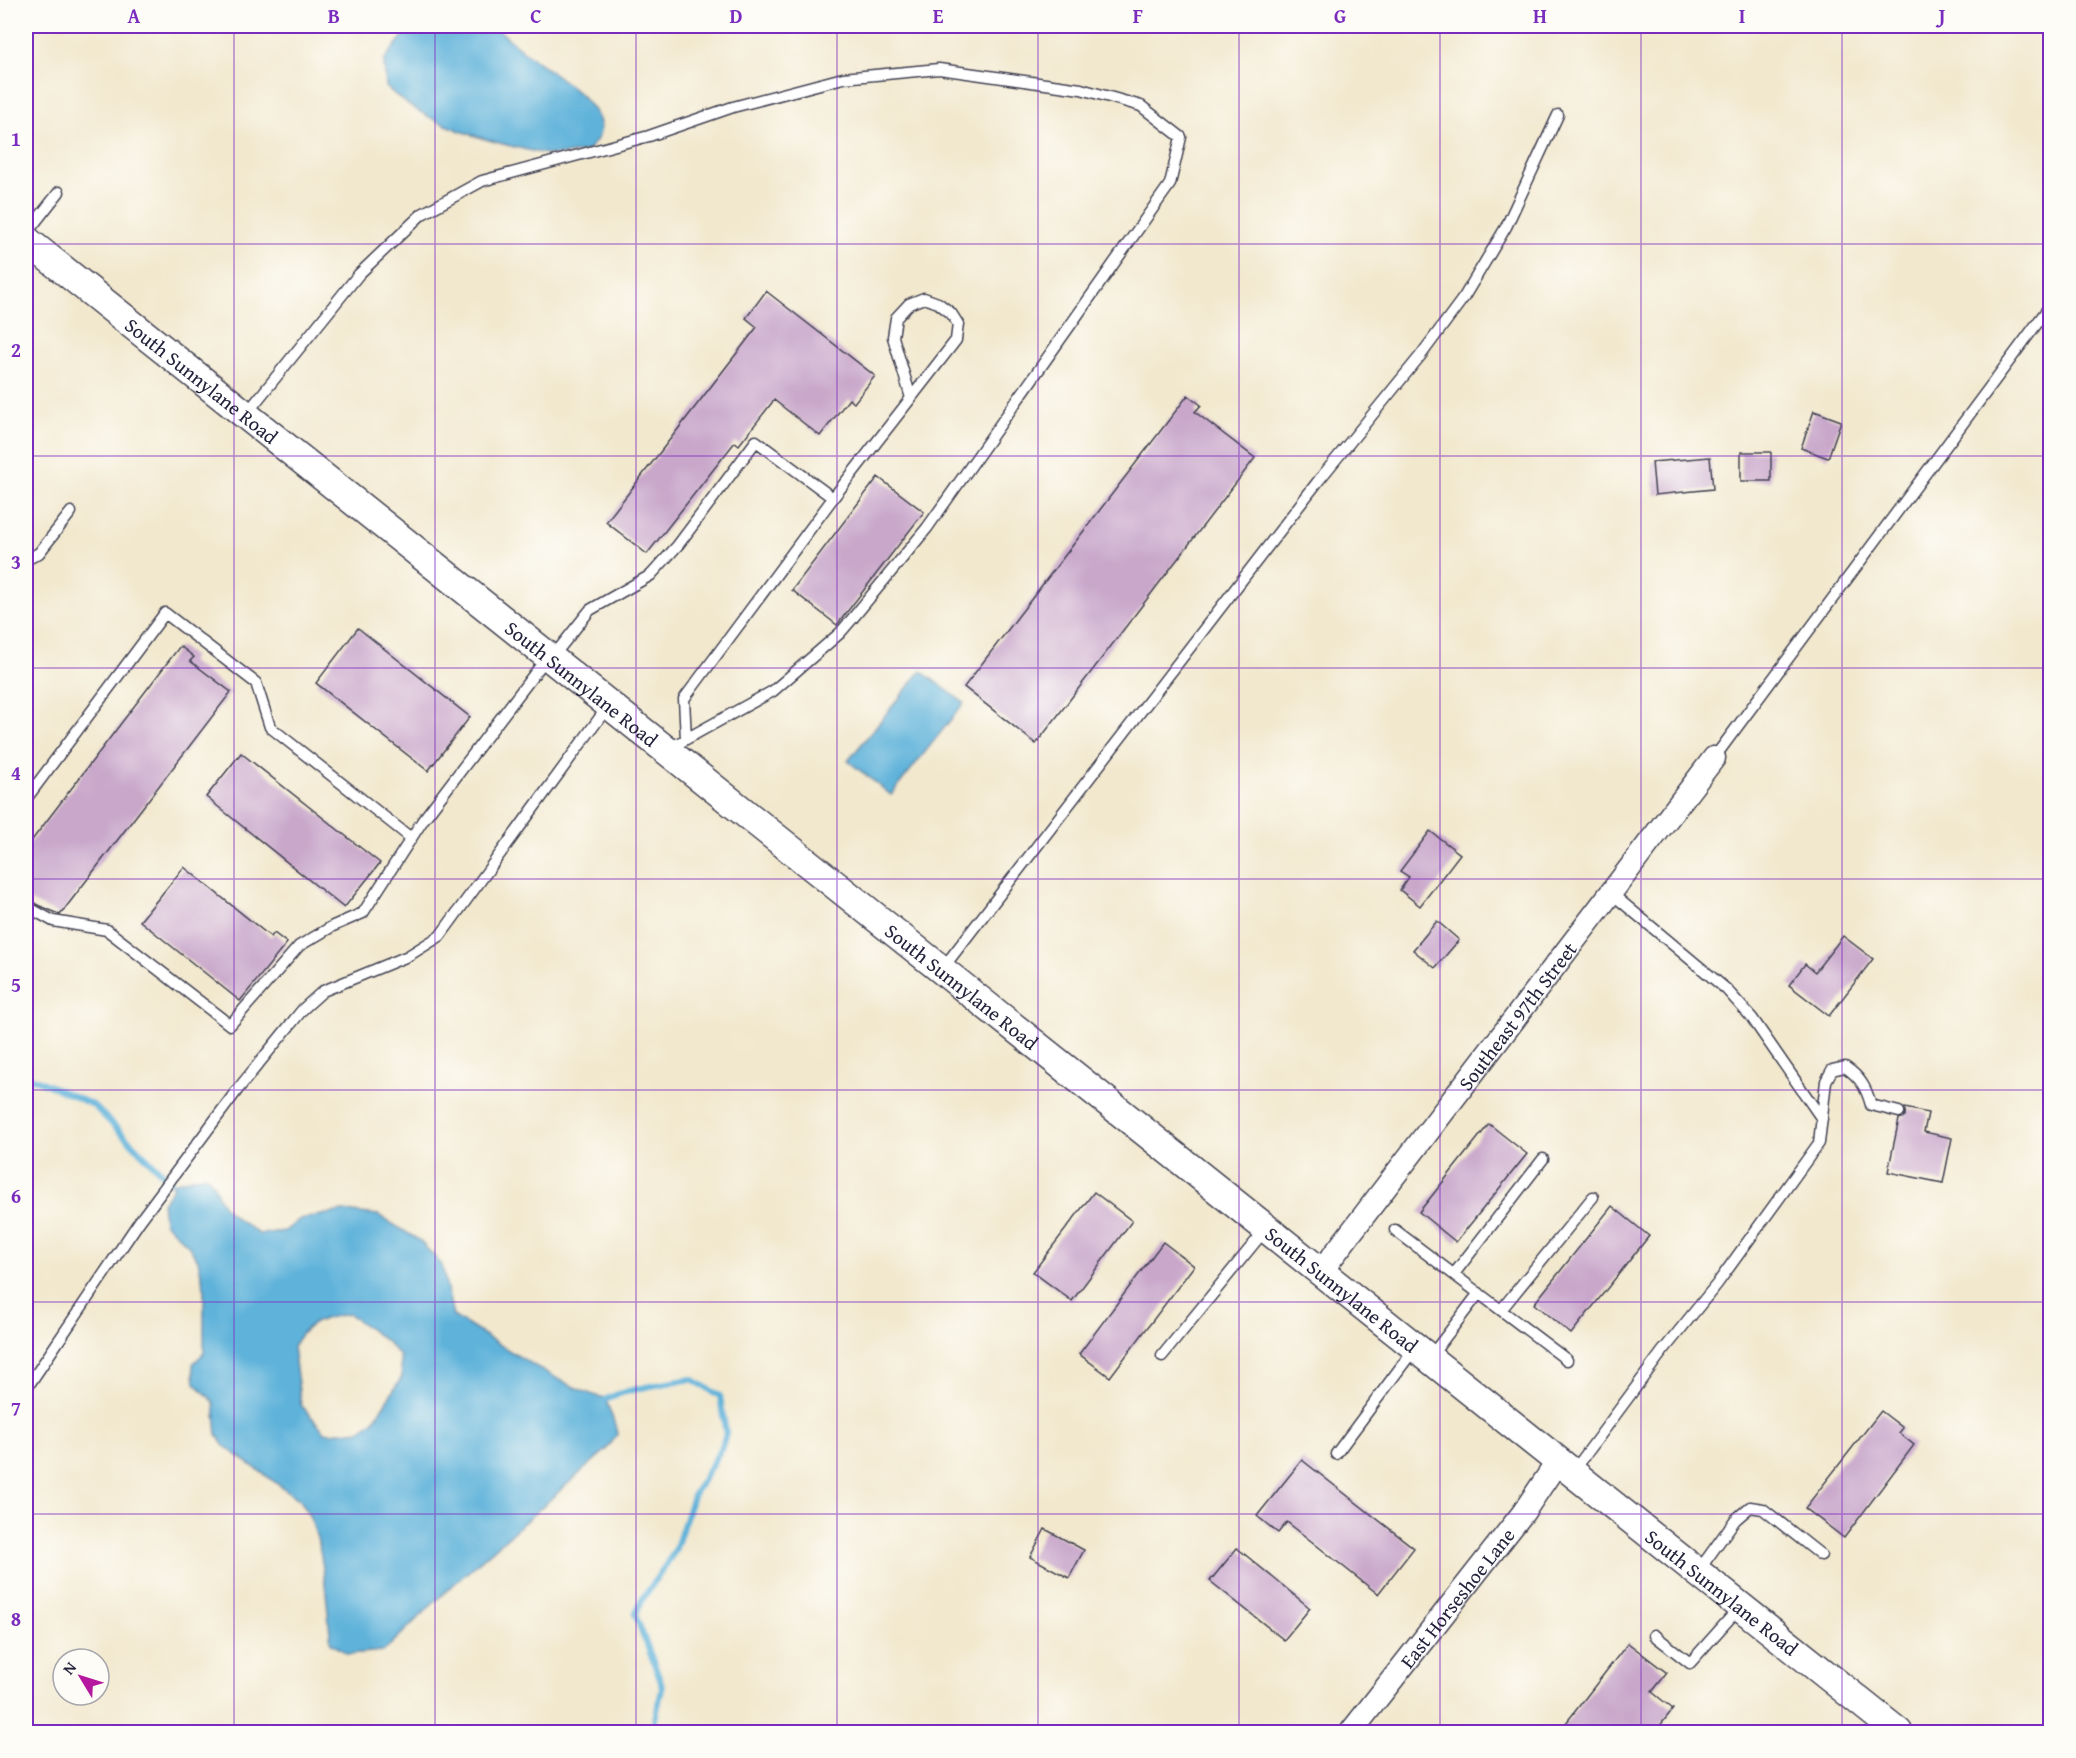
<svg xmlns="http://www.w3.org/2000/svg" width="2076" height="1758" font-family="'Gentium Book Plus',serif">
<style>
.water{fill:#5eb2da;stroke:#406a8a;stroke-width:1.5;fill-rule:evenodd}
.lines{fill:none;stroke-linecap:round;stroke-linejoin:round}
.stream{stroke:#5eb2da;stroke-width:6}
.building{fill:#c9a7cb}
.service-casing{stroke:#414051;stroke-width:13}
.minor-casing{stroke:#414051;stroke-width:25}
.tertiary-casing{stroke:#414051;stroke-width:31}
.service{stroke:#fff;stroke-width:10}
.minor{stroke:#fff;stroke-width:22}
.tertiary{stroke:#fff;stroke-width:28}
.grid{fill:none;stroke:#7b2cbf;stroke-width:1.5;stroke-opacity:0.55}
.labels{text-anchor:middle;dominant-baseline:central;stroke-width:5;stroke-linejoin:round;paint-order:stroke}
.street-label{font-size:20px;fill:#22223b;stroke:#fdfcf7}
.neatline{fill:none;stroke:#7b2cbf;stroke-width:2}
.grid-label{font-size:20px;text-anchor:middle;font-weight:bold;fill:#7b2cbf}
</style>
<rect width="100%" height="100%" fill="#fdfcf7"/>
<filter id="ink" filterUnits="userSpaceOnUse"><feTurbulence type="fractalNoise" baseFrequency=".0167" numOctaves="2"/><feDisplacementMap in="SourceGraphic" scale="12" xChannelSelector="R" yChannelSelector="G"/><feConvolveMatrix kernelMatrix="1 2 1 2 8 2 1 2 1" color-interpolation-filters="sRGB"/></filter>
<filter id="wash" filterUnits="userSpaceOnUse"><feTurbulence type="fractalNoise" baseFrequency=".008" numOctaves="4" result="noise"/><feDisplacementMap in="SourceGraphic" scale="24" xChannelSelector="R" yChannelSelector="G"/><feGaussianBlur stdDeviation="1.35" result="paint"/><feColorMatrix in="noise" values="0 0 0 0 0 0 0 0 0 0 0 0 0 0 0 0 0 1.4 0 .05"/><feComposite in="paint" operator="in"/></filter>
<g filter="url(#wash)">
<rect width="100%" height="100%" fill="#f2e8ce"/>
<!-- water -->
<path class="water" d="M411,26H494C505,35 515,45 526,53C545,68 607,105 600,132C599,139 592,146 587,151C573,153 555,157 541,153C486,141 430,127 386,87L384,60Z
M921,671L964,703L891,795L848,761Z
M205,1175C218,1186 214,1191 222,1203C229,1216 247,1225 259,1234L285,1231L300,1219L343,1211L378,1215L419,1240L442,1265L453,1316C487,1336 571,1393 606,1398C608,1411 616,1421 617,1435L606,1450L444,1593L384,1651L348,1654L331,1643C326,1601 325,1533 300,1500L223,1445L217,1435L214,1402L195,1383L193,1364L204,1353V1287L198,1260L187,1244L164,1222L162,1203L172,1190V1183ZM349,1314L387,1342L400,1356L402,1377L374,1420L361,1430L330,1433L325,1432L301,1405L293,1347C305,1322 324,1317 349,1314Z"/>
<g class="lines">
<!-- stream -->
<path class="stream" d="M26,1075L93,1105L170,1181
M601,1403C613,1390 673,1382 692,1379L720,1396L726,1434L721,1449L693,1496L675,1551L642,1600L635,1614L661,1682L662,1689L652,1732"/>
</g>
<g id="blocks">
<!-- building -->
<path class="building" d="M766,291L875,376L854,403L849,399L820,436L774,400L739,445L735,442L647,554L606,522L757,327L746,318Z
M1188,395L1201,405L1195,412L1255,458L1036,744L964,687Z
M1814,411L1841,421L1828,458L1801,448Z
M1741,452H1771V481H1741Z
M1710,457L1713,489L1655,495L1652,462Z
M878,477L924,512L837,625L792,590Z
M358,628L470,717L428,771L316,683Z
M180,646L194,657L190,661L231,692L60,915L26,899V848Z
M241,753L380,863L344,908L206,797Z
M1430,831L1460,854L1420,906L1400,890L1409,877L1400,871Z
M184,867L271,937L274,933L287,943L240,1001L140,921Z
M1437,921L1459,940L1435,968L1413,950Z
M1843,936L1873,959L1829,1016L1789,985L1805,964L1815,972Z
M1905,1108L1928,1113L1924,1132L1952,1138L1943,1183L1888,1172L1899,1119L1905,1117Z
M1489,1124L1527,1154L1456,1242L1419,1212Z
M1094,1192L1132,1221L1072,1301L1033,1272Z
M1612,1206L1649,1236L1571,1334L1534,1304Z
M1163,1242L1194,1266L1110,1377L1079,1354Z
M1881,1411L1903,1428L1899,1433L1914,1445L1844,1538L1805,1508Z
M1302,1460L1414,1548L1378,1594L1287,1522L1278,1533L1257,1516Z
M1045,1529L1084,1550L1069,1578L1030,1557Z
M1237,1548L1310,1608L1284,1640L1210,1581Z
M1628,1643L1667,1673L1652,1692L1673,1709L1655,1732H1559Z"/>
</g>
</g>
<g filter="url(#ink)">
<use href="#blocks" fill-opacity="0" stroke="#414051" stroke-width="1.5"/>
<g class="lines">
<!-- service casing -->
<g class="service-casing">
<path id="service" d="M26,234L59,192
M247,413L359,274L422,214L482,181L649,136L733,107L843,78L939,69L1081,89L1141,106L1181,137L1170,184L927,528L852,619L840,633L773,691L668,749
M26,560L39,553L71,512
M551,659L590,610L651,575L678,545L756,441L833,498
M686,739L684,699L833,498L911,398L956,340L958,324L951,313L938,303L924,298L909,304L896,318L893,337L911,398
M1714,758L2050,306
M26,799L165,613L256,683L270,727L411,838
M1611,893L1726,989L1752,1018L1822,1119
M26,906L53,921L107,930L230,1025L299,946L333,926L363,913L423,820L548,656
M943,968L1319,480L1421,355L1464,297L1506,227L1558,115
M1395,1230L1567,1360
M1454,1274L1543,1159
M1501,1310L1593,1197
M1162,1356L1265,1230
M1431,1356L1479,1293
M26,1389L139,1222L238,1089L303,1009L323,991L408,956L440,936L609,705
M1336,1454L1415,1348
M1573,1472L1662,1352L1717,1284L1819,1143L1826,1081L1832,1070L1845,1067C1860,1077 1866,1087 1871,1105L1899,1112
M1699,1570L1735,1520L1750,1507L1763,1509L1821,1555
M1654,1635L1690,1663L1740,1607"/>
</g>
<!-- minor casing -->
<g class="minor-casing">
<g id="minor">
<path id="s1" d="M1320,1273L1714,758"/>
<path id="s2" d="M1351,1732L1523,1513L1558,1461"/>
</g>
</g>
<!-- tertiary casing -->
<g class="tertiary-casing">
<g id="tertiary">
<path id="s3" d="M26,240L1898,1732"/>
</g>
</g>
<!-- service -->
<use href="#service" class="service"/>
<!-- minor -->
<use href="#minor" class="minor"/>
<!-- tertiary -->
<use href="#tertiary" class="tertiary"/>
</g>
</g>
<!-- grid -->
<path class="grid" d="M234,26V1732M435,26V1732M636,26V1732M837,26V1732M1038,26V1732M1239,26V1732M1440,26V1732M1641,26V1732M1842,26V1732M26,244H2050M26,456H2050M26,668H2050M26,879H2050M26,1090H2050M26,1302H2050M26,1514H2050"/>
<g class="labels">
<!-- street labels -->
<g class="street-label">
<text stroke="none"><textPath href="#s3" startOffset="225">South Sunnylane Road</textPath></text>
<text stroke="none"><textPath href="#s3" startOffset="711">South Sunnylane Road</textPath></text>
<text stroke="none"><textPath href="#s3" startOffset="1197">South Sunnylane Road</textPath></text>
<text stroke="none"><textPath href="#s1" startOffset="324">Southeast 97th Street</textPath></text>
<text stroke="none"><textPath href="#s3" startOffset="1683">South Sunnylane Road</textPath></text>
<text stroke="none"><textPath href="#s3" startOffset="2169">South Sunnylane Road</textPath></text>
<text stroke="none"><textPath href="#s2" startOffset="171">East Horseshoe Lane</textPath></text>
</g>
</g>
<!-- margin -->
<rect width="2076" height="1758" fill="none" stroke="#fdfcf7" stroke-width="66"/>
<!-- north arrow -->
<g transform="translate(81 1677) rotate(308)"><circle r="28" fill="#fdfcf7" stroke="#a5a5ac" stroke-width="1.5"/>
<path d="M0-4.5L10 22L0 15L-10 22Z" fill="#b5179e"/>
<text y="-9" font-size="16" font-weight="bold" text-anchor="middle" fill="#22223b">N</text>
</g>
<rect x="33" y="33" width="2010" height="1692" class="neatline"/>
<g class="grid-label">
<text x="134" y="23">A</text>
<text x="334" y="23">B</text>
<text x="536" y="23">C</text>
<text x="736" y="23">D</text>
<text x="938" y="23">E</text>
<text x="1138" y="23">F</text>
<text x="1340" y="23">G</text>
<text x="1540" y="23">H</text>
<text x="1742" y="23">I</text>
<text x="1942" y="23">J</text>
<text x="16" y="146">1</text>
<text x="16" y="357">2</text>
<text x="16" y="569">3</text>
<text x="16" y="780">4</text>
<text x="16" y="992">5</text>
<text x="16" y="1203">6</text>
<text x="16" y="1415">7</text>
<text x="16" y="1626">8</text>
</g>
</svg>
